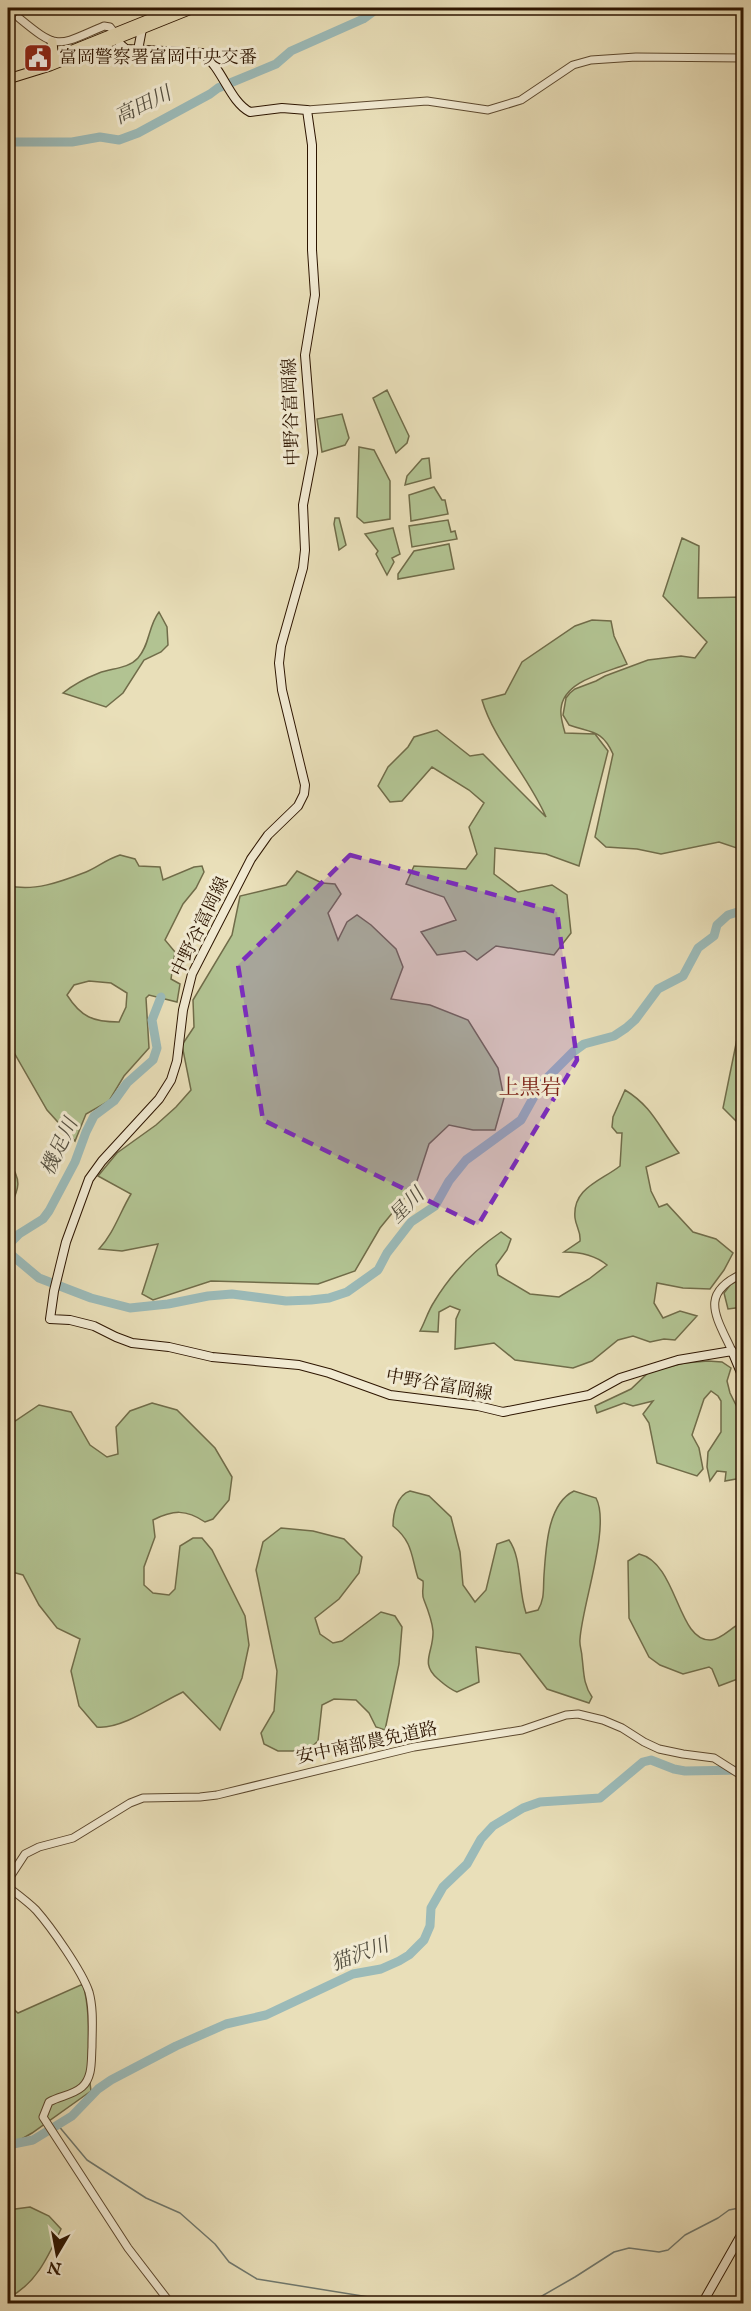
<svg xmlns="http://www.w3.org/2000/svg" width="751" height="2311" font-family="'IM FELL English','Noto Serif JP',serif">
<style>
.green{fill:#b2c392;stroke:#706c49;stroke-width:1.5;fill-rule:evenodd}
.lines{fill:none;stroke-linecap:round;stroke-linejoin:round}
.stream{stroke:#6f786e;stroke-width:1.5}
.river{stroke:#9bbab8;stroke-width:9}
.tertiary-casing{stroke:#5c482e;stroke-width:9}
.secondary-casing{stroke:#2d1500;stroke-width:10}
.trunk-casing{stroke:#2d1500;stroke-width:11}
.tertiary{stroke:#f1ead2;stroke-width:7}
.secondary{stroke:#f1ead2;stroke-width:8}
.trunk{stroke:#e9dfb9;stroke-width:9}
.marked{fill:#7b2cbf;fill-opacity:0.2;stroke:#7b2cbf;stroke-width:4.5;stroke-dasharray:12 8;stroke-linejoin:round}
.labels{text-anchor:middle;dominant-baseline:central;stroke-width:6;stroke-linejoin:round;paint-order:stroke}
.poi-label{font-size:18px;fill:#2d1500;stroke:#f1ead2;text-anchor:start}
.street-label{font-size:18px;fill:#2d1500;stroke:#f1ead2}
.water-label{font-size:20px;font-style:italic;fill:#544f40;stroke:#f1ead2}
.quarter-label{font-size:21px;fill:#7a1f14;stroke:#f1ead2}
</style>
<rect width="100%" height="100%" fill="#e9dfb9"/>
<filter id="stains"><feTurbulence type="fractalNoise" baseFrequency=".00333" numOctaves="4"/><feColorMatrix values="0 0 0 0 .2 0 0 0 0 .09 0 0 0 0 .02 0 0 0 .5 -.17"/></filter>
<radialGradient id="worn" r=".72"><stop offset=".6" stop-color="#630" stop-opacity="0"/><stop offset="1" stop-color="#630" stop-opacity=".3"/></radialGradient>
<!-- green -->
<path class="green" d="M387,390L409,436L407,443L396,453L373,398Z
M342,414L349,438L345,445L322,452L317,419Z
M359,447L374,450L390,481V519L364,523L357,517Z
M429,458L431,478L405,485L407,476L422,459Z
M434,487L442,500H445L448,514L411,521L409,495Z
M335,518H339L346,545L339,550L334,524Z
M448,520L451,532L455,531L457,539L412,547L409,526Z
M393,528L400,554L392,558L394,562L387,575L376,554L378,551L365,534Z
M682,538L699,546L698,598L743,597V857L740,849L719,842L661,854L637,849L606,847L595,837L613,754C602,729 591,733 569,725L563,715L566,698L570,693L575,689L596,681L605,676L648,660L681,656L695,658L707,642L663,596Z
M449,544L454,569L398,579V574L414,551Z
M159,612L167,627L168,645L161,652L144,660L123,693L106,707L63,693C73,685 86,678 99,673C112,668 128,669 138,658C150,645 148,626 159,612Z
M592,620L611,621L614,636L627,664C605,673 563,681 561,709C560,717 563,725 565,733L595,734L608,751L579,866L546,854L495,848L494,874L518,892L552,885L567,895L571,933L554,955L496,946L477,960L465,951L437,955L421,932L456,920L444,897L406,884L414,866L466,869L477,854L469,827L484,803L469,790L432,767L402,801L390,802L378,786L388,767L408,747L414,737L437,730L470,756L483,754L546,817C529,777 494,741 482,700L505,694L522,662L575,626Z
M120,855L135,859L139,866L160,867L163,880L194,867L202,866L204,872L196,888L183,904L165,940L175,952L171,979L180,984L177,1002L149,995L146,998L149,1048L124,1076L109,1101L86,1114L75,1141L47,1110L8,1042V885C31,893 63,881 86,872C98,867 105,860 120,855ZM89,981L111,983L127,993L126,1007L119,1022C93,1022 81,1017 67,995L74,985Z
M297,871L322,883L335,884L341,894L328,913L338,940L347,922L357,915L371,925L396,949L403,967L391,999L430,1005L468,1020L498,1068L504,1098L495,1130H473L449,1125L429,1144L416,1184L380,1228L355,1271L318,1284L211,1281L153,1300L142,1294L158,1244L122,1251L99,1249C114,1233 120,1212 131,1194L98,1176L117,1153L156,1125L176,1107L191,1090L182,1045L194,1027L193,1000L232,935L240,896L286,885Z
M743,1025V1128L723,1108L737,1039Z
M625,1090C653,1107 659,1128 679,1153L646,1167L651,1191L659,1207L667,1204L693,1232L716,1239L733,1253L724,1270L710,1289L683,1288L657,1283L654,1303L663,1318L680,1311L697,1316L675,1340L664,1339L650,1342L633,1336L618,1340L592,1361L573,1368L515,1360L494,1343L455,1349L456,1319L460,1310L450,1306L439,1312L438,1332L420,1331C425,1322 428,1311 434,1302C452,1272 473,1251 501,1232L511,1239L507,1250L496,1265L498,1275L530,1294L559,1297L589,1279L607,1265C595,1255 579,1252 564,1252L580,1241C581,1231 576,1227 575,1218C572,1188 601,1181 620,1166L622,1133H617L612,1127L613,1117Z
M8,1161C24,1182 18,1190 8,1212Z
M743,1278V1307L728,1309L724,1293L731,1284Z
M708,1361L722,1362L731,1368L727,1381L730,1393L738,1409L743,1430V1475L736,1479L725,1481L726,1472L717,1471L710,1481L707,1467L708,1452L721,1432V1401L718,1396L711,1391L704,1399L692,1435L699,1448L703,1469L697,1476L657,1463L649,1423L643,1414L653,1401L633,1406L624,1403L597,1413L595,1406L631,1389L649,1372L684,1363Z
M152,1403L177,1410L215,1448L232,1477L229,1500L213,1519L205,1522C186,1509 173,1510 153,1520L155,1537L144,1567V1585L153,1593L169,1595L175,1589L180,1546L193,1538H202L212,1550L245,1616L249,1645L242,1678L220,1730L183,1692C161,1702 121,1730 97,1727L79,1706L71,1671L80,1639L57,1628L39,1605L23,1575L8,1571V1426L39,1405L71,1412L90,1445L107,1457L118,1454L116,1427L130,1411Z
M410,1491L429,1496L451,1517L460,1552L463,1585L475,1602L486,1590L497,1544L509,1540C522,1558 518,1590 526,1613L538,1610C545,1598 543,1589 544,1575C546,1549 547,1504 574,1491L596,1498C611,1526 582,1605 580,1639C579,1645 582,1651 582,1657C584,1672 583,1684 592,1697L589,1703L547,1689L520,1654L476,1647L479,1682L457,1692C449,1689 445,1685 438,1679C419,1663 434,1652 433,1631C432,1620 428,1610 424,1600C421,1594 424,1587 423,1581L418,1578C411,1556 413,1542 393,1526C393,1514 397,1495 410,1491Z
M281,1528L313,1531L344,1539L362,1557L359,1573L339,1599L315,1618L320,1634L333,1643L342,1641L381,1612L395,1616L402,1627L399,1664L385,1730L376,1727L369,1713L356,1700L334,1699L322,1705L318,1741L307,1751H278L264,1744L261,1733L274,1711L277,1671L256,1570L263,1542Z
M639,1554C678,1563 677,1642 711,1640C723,1639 732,1626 743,1622V1677L719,1686L712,1669L709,1667L683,1674L660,1665L649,1657L629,1618L628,1561Z
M83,1984C93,2021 85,2054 91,2091L32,2133L8,2147V2004L18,2013Z
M30,2207L49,2216L61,2229C48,2257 36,2284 8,2298V2210Z"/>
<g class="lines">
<!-- stream -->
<path class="stream" d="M57,2124L87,2160L146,2198L180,2213L215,2244L229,2262L257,2279L412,2304
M528,2304L575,2277L614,2252L629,2248L659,2252L668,2250L685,2235L718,2218L729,2210L744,2207"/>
<!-- river -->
<path class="river" d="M8,142H72L100,137L119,140L138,133L210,94L218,88L276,64L291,51L363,19L378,8
M8,1245L19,1234L43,1219L49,1211L75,1162L86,1132L94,1116L114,1101L127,1083L153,1060L157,1048L152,1020L161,997
M8,1252L39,1278L91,1298L130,1308L168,1304L208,1296L232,1294L286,1301L311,1300L329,1298L347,1292L378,1270L387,1253L411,1222L435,1206L449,1181L466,1160L521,1120L541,1084L573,1052L584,1044L614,1036L626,1028L635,1020L658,989L683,976L698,948L714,936L717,925L728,915L744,910
M8,2145L33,2140L72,2116L98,2089L111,2080L176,2046L226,2024L266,2015L353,1974L381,1969L399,1961L409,1955L424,1940L430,1926L431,1908L443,1887L467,1864L481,1839L493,1826L523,1808L540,1802L600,1798L643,1762L651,1760L674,1769L685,1771L744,1770"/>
<!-- tertiary casing -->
<g class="tertiary-casing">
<path id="tertiary" d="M19,18C59,51 57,46 104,26L110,27L114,32
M307,110L427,101L488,110L521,100L573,65L591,60L636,57L744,58
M732,1351C716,1316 698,1293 744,1273
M8,1880L25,1854L39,1847L73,1838L130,1803L143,1798L200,1797L217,1795L414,1747L522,1730L566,1715L578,1714L603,1720L622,1728L644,1742L659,1749L683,1754L714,1758L744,1777
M8,1887C17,1894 28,1902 36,1910C51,1927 82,1971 89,1992C94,2010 92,2029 92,2047C91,2060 93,2077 82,2087C73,2095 60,2096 49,2102L43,2117L128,2248L171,2304"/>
</g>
<!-- secondary casing -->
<g class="secondary-casing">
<path id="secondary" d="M116,36L120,44L126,49L202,53C223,68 229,101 250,112L282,108L307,110L312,145V250L315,295L305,355L313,453L303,505L305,550L303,568L281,646L279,663L282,690L305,785L304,794L298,806L268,835L251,859L192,974L183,1010L177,1061L171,1080L159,1099L102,1161L89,1179L66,1242L54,1291L50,1319L70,1320L94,1326L116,1337L132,1343L169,1347L212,1357L299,1365L329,1373L390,1395L478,1406L503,1412L589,1395L620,1378L678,1360L732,1351L744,1380
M138,50L142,29
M702,2304L744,2230"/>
</g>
<!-- trunk casing -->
<g class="trunk-casing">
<path id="trunk" d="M50,59L177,8
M48,60L53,52L52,42
M8,79L50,66L194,8"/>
</g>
<!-- tertiary -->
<use href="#tertiary" class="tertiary"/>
<!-- secondary -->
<use href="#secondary" class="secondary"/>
<!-- trunk -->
<use href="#trunk" class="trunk"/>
</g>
<!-- marked area -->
<path class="marked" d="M350,855L557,912L577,1060L478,1225L263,1120L238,965Z"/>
<!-- icons -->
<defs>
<g id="civic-square" transform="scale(1.5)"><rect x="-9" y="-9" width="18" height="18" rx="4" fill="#8f2418" stroke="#f1ead2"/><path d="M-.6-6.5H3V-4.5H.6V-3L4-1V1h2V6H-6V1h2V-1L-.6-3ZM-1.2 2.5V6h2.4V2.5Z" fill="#fff"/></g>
</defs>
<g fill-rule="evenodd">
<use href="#civic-square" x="38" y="58"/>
</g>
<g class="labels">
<!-- poi labels -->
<g class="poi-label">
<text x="59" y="58">富岡警察署富岡中央交番</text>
</g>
<!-- street labels -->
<g class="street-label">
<text transform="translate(292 412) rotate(-92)">中野谷富岡線</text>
<text transform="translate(201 927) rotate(-64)">中野谷富岡線</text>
<text transform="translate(439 1386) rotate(10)">中野谷富岡線</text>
<text transform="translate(367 1744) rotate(-12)">安中南部農免道路</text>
</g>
<!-- water labels -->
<g class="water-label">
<text transform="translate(143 106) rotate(-26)">高田川</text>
<text transform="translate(60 1147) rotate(-65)">機足川</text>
<text transform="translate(407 1206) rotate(-45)">星川</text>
<text transform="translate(360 1955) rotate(-20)">猫沢川</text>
</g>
<!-- quarter labels -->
<g class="quarter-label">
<text x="530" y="1088">上黒岩</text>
</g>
</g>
<!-- margin -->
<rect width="751" height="2311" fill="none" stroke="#e9dfb9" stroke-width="30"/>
<rect x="9" y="9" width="733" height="2293" fill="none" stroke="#2d1500" stroke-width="3"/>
<rect x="15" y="15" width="721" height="2281" fill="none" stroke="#2d1500" stroke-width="1.5"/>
<!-- north arrow -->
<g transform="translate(57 2254) rotate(190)" stroke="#f1ead2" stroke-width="4.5" paint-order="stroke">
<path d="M0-4.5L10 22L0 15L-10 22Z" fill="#2d1500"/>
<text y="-9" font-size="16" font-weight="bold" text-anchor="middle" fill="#2d1500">N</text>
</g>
<rect width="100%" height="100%" filter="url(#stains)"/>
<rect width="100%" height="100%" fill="url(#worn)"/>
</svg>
